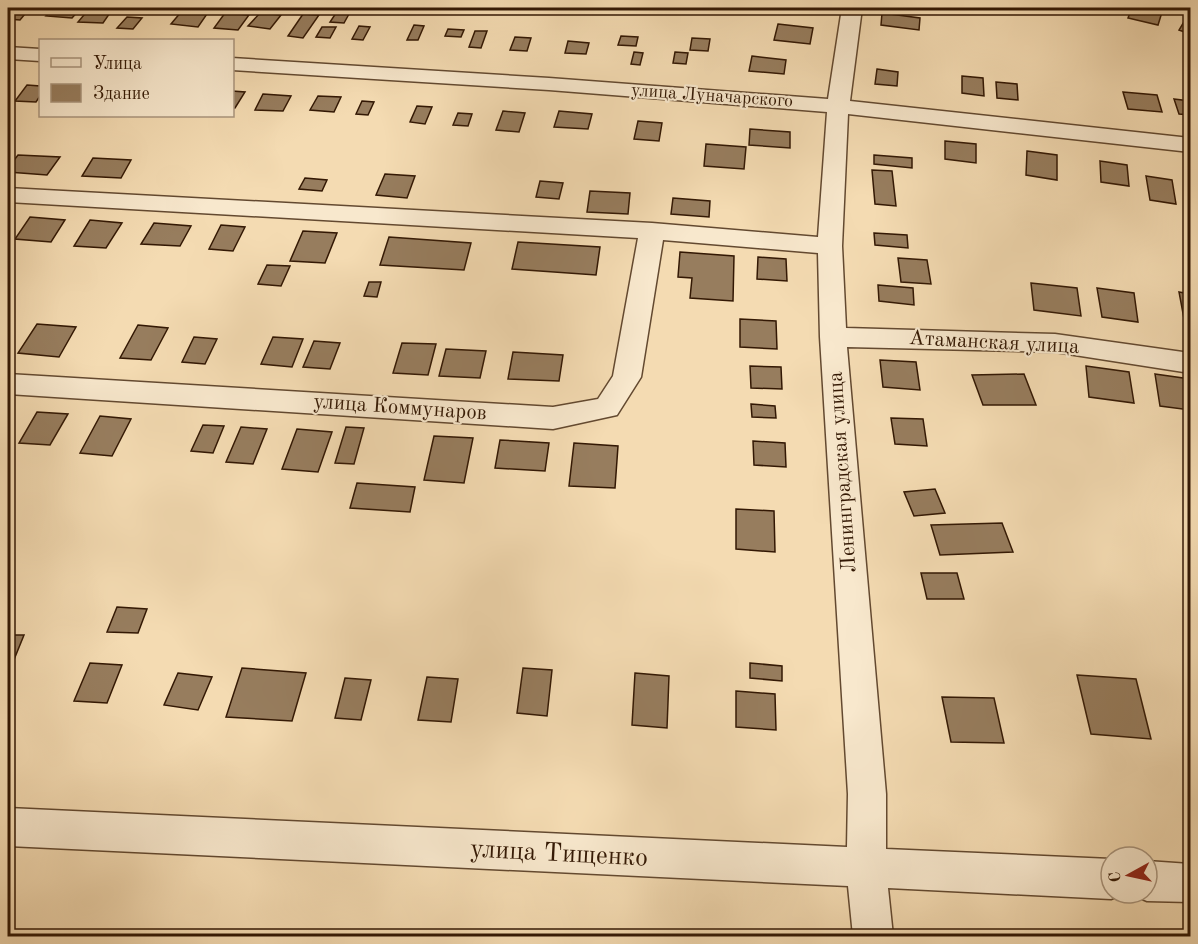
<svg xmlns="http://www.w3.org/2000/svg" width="1198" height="944" font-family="'Old Standard TT',serif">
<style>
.building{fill:#977d5e;stroke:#331804;stroke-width:1.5}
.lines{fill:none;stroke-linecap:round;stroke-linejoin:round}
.minor-casing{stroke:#634930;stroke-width:3}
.minor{fill:#f8e8cd;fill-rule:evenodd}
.labels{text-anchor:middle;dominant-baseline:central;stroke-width:4.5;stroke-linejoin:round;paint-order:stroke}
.far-street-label{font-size:18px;fill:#331804;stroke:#f8e8cd}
.street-label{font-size:21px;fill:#331804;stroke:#f8e8cd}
.near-street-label{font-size:26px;fill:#331804;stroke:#f8e8cd}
</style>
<rect width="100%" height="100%" fill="#f4dbb2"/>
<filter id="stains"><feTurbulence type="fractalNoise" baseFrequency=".00333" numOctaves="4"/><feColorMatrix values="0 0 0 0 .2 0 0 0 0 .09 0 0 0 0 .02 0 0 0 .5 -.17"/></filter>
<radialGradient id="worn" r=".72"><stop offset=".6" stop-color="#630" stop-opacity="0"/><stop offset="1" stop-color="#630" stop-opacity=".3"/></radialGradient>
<!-- building -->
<path class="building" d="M8,8H30L20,20L8,19Z
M54,8H81L72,18L46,16Z
M139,8H169L163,14L135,12Z
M1132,8L1163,9L1158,25L1128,18Z
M89,9L112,10L103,23L78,22Z
M181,12L207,14L198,27L171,24Z
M225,13L249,15L238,30L214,28Z
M260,13L281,15L270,29L248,26Z
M336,13L349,14L344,23L330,22Z
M882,13L920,18L919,30L881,25Z
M303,14L319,15L303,38L288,36Z
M1188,15L1190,16V34L1179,30Z
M127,17L142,18L133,29L117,28Z
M778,24L813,28L810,44L774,40Z
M414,25L424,26L418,40H407Z
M359,26L370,27L363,40L352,39Z
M322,27H336L330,38L316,37Z
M448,29L464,30L461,37L445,36Z
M475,31H487L481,48L469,47Z
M621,36L638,37L636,46L618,45Z
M515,37L531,38L527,51L510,50Z
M692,38L710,39L708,51L690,50Z
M568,41L589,43L586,54L565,53Z
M634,52L643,53L640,65L631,64Z
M675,52L688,53L686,64L673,63Z
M752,56L786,60L784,74L749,71Z
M877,69L898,72L897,86L875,84Z
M962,76L983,78L984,96L962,93Z
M996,82L1017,84L1018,100L997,98Z
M27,85L40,86V96L36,102L15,101Z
M232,91L245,92L235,108H232Z
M1123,92L1157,95L1162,112L1128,109Z
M263,94L291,96L283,111L255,110Z
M318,96L341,97L334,112L310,110Z
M1174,99L1190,101V115L1179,114Z
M362,101L374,102L368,115L356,114Z
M417,106L432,107L425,124L410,122Z
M503,111L525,113L519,132L496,130Z
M559,111L592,114L588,129L554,127Z
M458,113L472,114L468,126L453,125Z
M638,121L662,123L659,141L634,139Z
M750,129L790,132V148L749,145Z
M945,141L976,144V163L945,159Z
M706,144L746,147L744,169L704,166Z
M1027,151L1057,155V180L1026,175Z
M18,155L60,157L47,175L8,172V168Z
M874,155L912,158V168L874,164Z
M93,158L131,160L121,178L82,176Z
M1100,161L1127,165L1129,186L1101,182Z
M872,170L892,171L896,206L875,204Z
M385,174L415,176L407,198L376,195Z
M1146,176L1172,180L1176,204L1150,200Z
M305,178L327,180L322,191L299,189Z
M540,181L563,183L559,199L536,197Z
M590,191L630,193L628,214L587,212Z
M673,198L710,201L709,217L671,214Z
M30,217L65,220L51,242L15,239Z
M90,220L122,223L106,248L74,246Z
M154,223L191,226L180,246L141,244Z
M221,225L245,227L233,251L209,249Z
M303,231L337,233L325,263L290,261Z
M874,233L907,235L908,248L875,245Z
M389,237L471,243L464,270L380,265Z
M518,242L600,247L596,275L512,269Z
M680,252L734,256L733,301L690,298L692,278L678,277Z
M758,257L786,259L787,281L757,279Z
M898,258L927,260L931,284L901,282Z
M267,265L290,266L281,286L258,284Z
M369,282H381L377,297L364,296Z
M1031,283L1077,288L1081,316L1034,310Z
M878,285L913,288L914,305L879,301Z
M1097,288L1134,293L1138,322L1102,317Z
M1179,292L1190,294V325L1185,324Z
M740,319L776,321L777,349L740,347Z
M37,324L76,327L59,357L18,353Z
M138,325L168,328L151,360L120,358Z
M194,337L217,339L205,364L182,362Z
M273,337L303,339L292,367L261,364Z
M314,341L340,343L330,369L303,367Z
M402,343L436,344L428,375L393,373Z
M446,349L486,351L480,378L439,376Z
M513,352L563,355L559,381L508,379Z
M880,360L916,362L920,390L883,387Z
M750,366L781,367L782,389L751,388Z
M1086,366L1129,372L1134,403L1089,397Z
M1024,374L1036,405H983L972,375Z
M1155,374L1190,379V410L1160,406Z
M751,404L775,406L776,418L752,417Z
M37,412L68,414L50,445L19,443Z
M100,416L131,419L112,456L80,453Z
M891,418L923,419L927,446L895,444Z
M203,425L224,426L213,453L191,451Z
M241,427L267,429L253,464L226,462Z
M346,427L364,428L354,464L335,463Z
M297,429L332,432L318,472L282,469Z
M434,436L473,438L464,483L424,480Z
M500,440L549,443L545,471L495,468Z
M753,441L785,443L786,467L754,465Z
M574,443L618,446L615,488L569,486Z
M357,483L415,487L410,512L350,508Z
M935,489L945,513L914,516L904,492Z
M736,509L774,511L775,552L736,549Z
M1002,523L1013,552L940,555L931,525Z
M921,573H957L964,599H927Z
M117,607L147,609L138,633L107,632Z
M8,635H24L11,667H8Z
M90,663L122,665L107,703L74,701Z
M750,663L782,666V681L750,678Z
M242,668L306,673L292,721L226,717Z
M523,668L552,670L547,716L517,713Z
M178,673L212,677L198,710L164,705Z
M635,673L669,676L667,728L632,725Z
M1077,675L1136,679L1151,739L1091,734Z
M427,677L458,679L451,722L418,720Z
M345,678L371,680L361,720L335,718Z
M736,691L775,694L776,730L736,727Z
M942,697L994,698L1004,743L951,742Z"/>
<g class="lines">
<!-- minor casing -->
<g class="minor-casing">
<path id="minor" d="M842,8H862L850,101L1190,138V152L848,114L842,246L846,328L1055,334L1190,353V373L1055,352L847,347L886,794V849L1111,859V893H1125L1111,899L888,888L893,936H853L848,886L8,846V808L847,847L848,794L820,337L818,253L663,240L641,377L617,415L553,429L8,394V374L553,407L598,399L613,376L638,238L8,202V188L652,223L818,237L827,112L549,90L232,70V58L549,78L828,99Z
M8,47L40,49V61L8,59Z
M1147,861L1190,864V902L1147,901L1133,895L1132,893H1147Z"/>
</g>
<!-- minor -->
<use href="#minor" class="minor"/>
</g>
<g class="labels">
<!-- far-street labels -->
<g class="far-street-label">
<text transform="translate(712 96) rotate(4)">улица Луначарского</text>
</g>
<!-- street labels -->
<g class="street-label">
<text transform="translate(994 343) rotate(3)">Атаманская улица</text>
<text transform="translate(400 408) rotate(4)">улица Коммунаров</text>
<text transform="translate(843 472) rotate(-94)">Ленинградская улица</text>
</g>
<!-- near-street labels -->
<g class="near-street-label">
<text transform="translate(559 854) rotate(3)">улица Тищенко</text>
</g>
</g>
<!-- margin -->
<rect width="1198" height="944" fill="none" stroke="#f4dbb2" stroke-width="30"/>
<rect x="9" y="9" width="1180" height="926" fill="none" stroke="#331804" stroke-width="3"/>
<rect x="15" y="15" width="1168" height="914" fill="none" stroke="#331804" stroke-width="1.5"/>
<!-- legend -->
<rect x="39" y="39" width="195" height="78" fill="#f8e8cd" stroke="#a9957d" stroke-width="1.5"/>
<rect x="51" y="58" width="30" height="9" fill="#f8e8cd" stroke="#a9957d" stroke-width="1.5"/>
<text x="93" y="69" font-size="18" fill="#331804">Улица</text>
<rect x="51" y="84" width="30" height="18" fill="#977d5e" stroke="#a9957d" stroke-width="1.5"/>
<text x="93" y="99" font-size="18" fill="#331804">Здание</text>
<!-- north arrow -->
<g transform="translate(1129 875) rotate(262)"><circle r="28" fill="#f8e8cd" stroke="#a9957d" stroke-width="1.5"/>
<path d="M0-4.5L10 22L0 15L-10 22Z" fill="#8f2418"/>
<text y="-9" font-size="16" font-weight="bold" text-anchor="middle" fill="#331804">С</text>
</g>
<rect width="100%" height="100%" filter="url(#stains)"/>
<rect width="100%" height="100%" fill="url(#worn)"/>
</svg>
